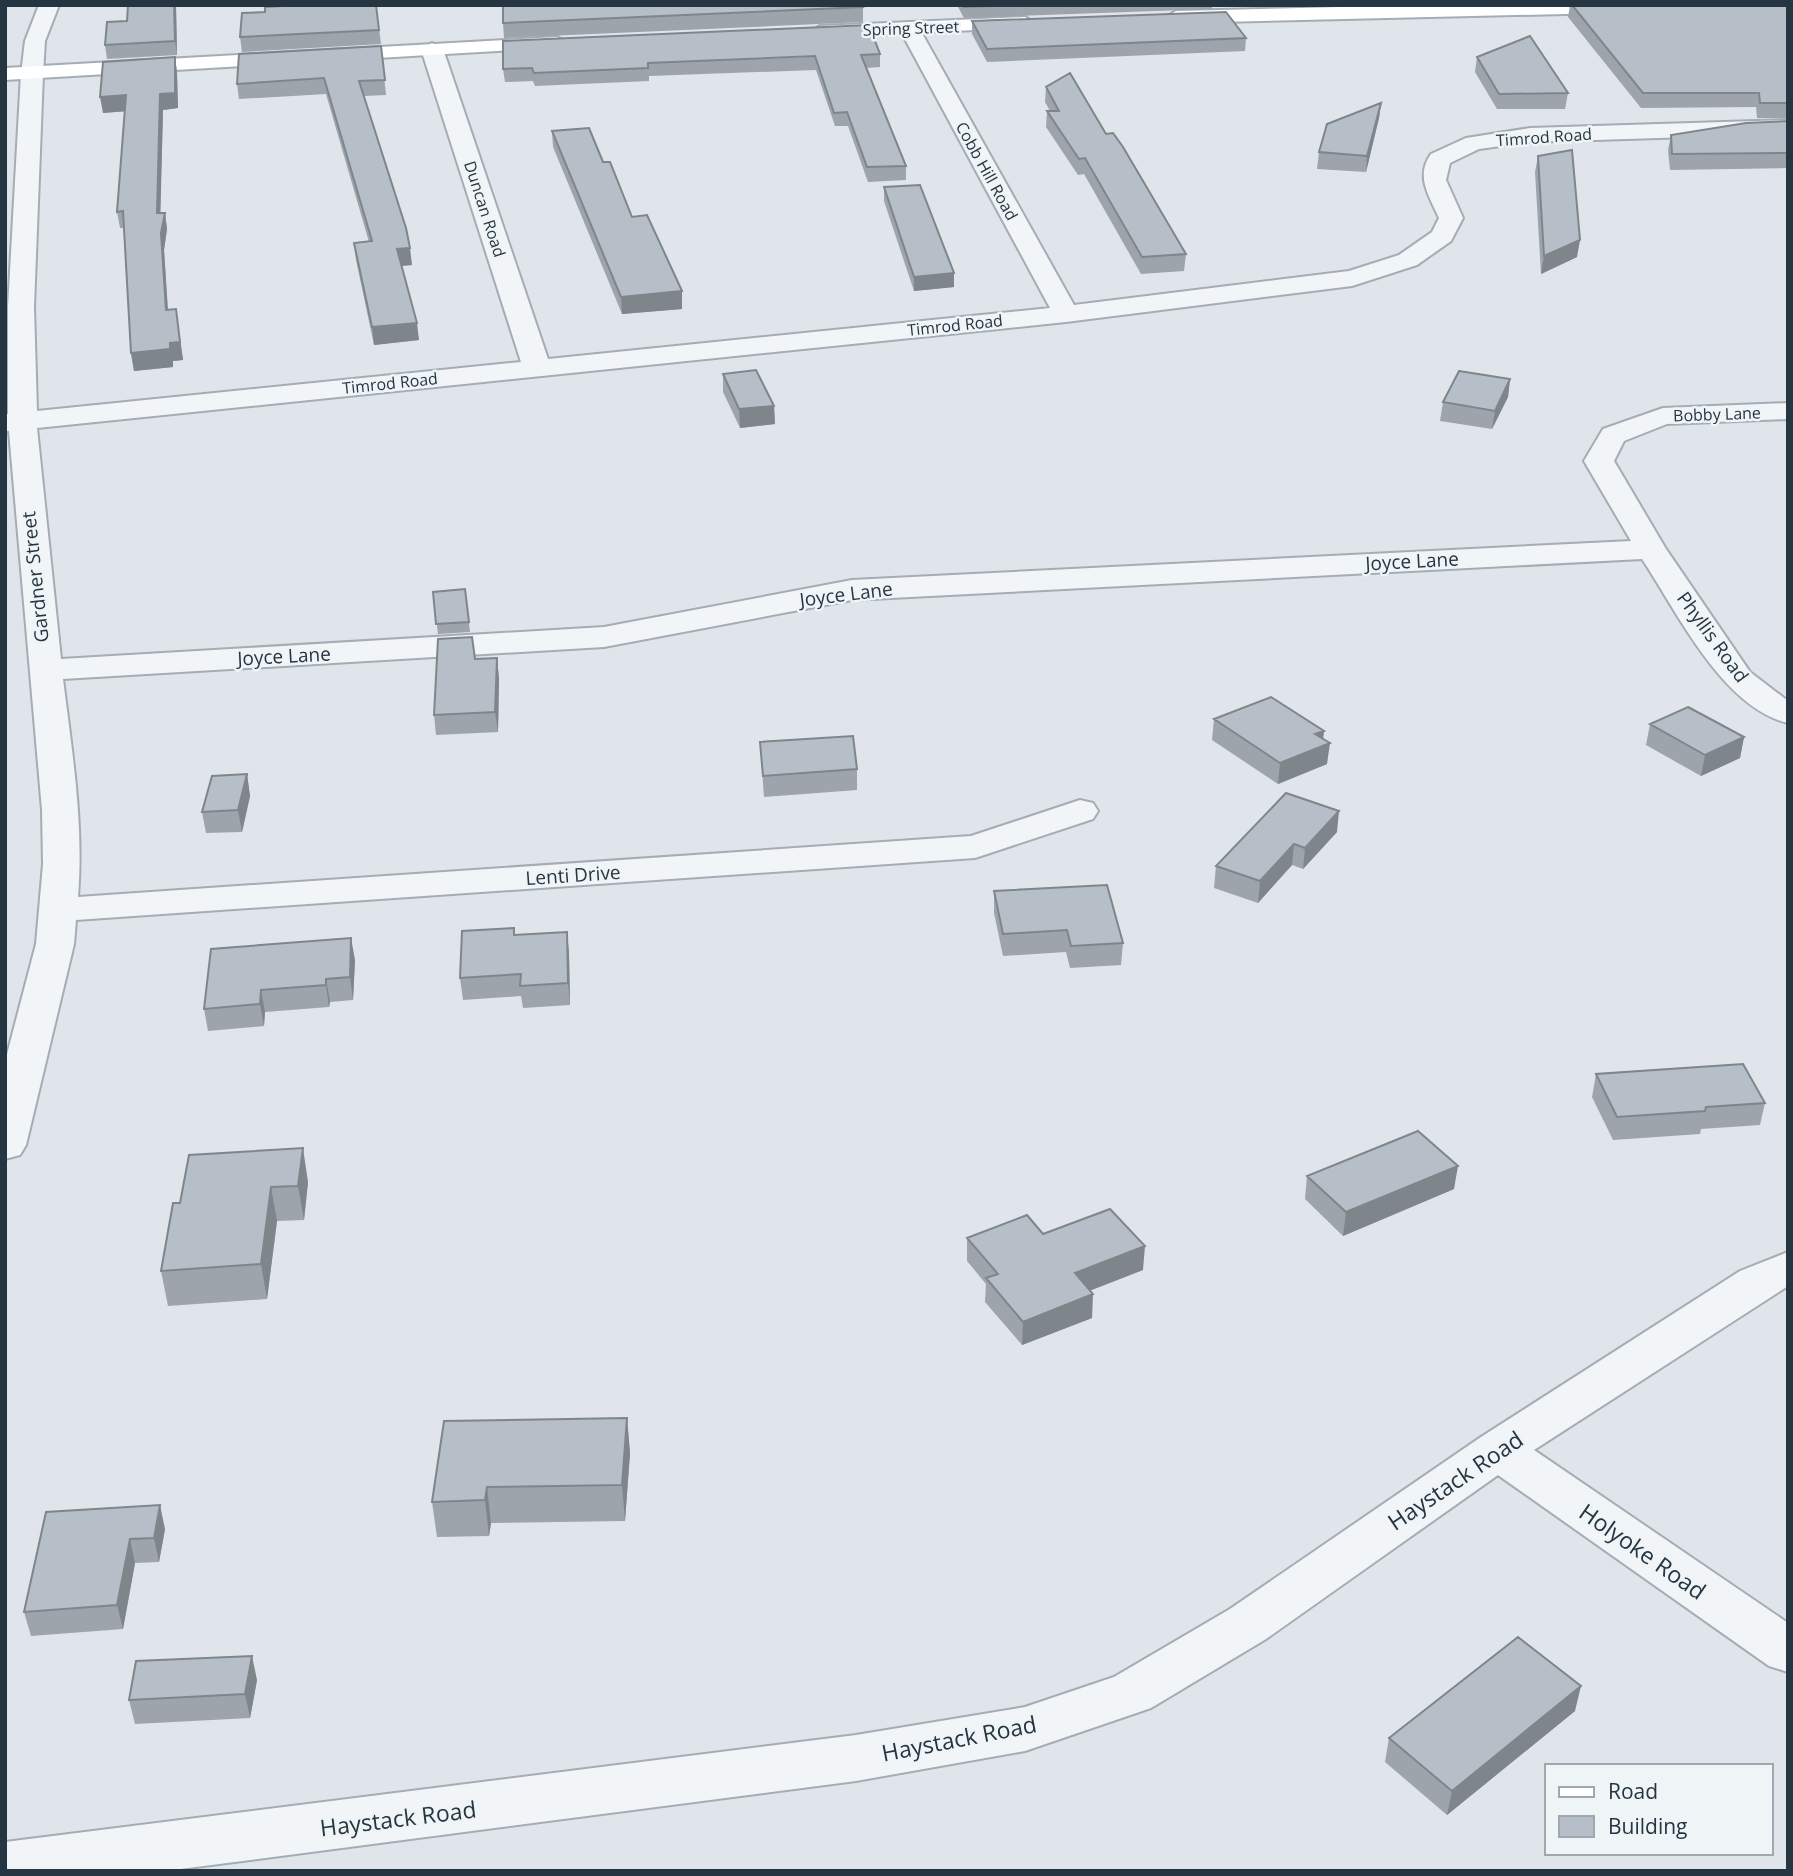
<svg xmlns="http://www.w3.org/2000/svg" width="1793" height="1876" font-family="'Open Sans',sans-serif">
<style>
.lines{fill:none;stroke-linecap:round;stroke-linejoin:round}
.street-casing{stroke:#a4adb4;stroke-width:4}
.secondary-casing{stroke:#a4adb4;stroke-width:4}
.street{fill:#f2f5f8;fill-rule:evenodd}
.secondary{fill:#fff;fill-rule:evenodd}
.wall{fill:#9da4ab}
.shaded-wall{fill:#7f868b}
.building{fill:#b6bfc7;stroke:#7f868b;stroke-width:2}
.labels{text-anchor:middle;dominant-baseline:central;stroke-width:5;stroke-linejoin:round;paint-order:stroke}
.far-street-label{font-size:16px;fill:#263542;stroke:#eff4f7}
.street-label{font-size:19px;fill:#263542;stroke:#eff4f7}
.near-street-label{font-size:23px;fill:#263542;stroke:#eff4f7}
</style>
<rect width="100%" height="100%" fill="#dfe5ea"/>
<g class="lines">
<!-- street casing -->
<g class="street-casing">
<path id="street" d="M39,5H59L45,41L43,74L34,307L37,411L521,362L421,49L432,43L443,49L548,359L1050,308L899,28L909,22L919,28L1074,305L1349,271L1399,255L1432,232L1439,218C1429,196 1415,176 1431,154L1466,138L1530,128L1788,120V134L1530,142L1479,149L1450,163L1446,180L1463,218L1451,241L1417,265L1352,286L1066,322L37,428L61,659L604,627L852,580L1631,541L1584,461L1603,429L1663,408L1788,403V419L1667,424L1624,441L1614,461L1666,549L1750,672L1788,701V723C1722,707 1678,613 1642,559L852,600L604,647L63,679C72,751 84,824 78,897L971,836L1080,800L1093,803L1098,811L1093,819L975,858L76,920L74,944L26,1145L20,1155L5,1159V1062L36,944L43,864L42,810L9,431H5V414H8V307L21,74L25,41Z
M1788,1252V1286L1534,1450L1788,1623V1672L1769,1666L1498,1475L1266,1639L1151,1708L1025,1751L856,1781L165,1871H5V1842L856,1735L1025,1707L1114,1677L1230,1609L1481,1437L1740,1271Z"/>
</g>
<!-- secondary casing -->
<g class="secondary-casing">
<path id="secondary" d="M1419,5H1702L1692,11L1176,23L1166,17L1176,11Z
M1025,17L1035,23L1032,27L820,38L810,32L820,26Z
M557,37L567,43L564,47L5,80V68Z"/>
</g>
<!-- street -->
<use href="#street" class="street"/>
<!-- secondary -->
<use href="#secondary" class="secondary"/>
</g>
<!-- wall -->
<path class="wall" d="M128,5H176L177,55L107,59L105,45L127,21Z
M376,5L381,44L242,52L240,37L265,12Z
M957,5H1212V9L964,18Z
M1570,5H1788V118H1757L1756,107L1641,108L1568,17Z
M863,7V22L504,38L503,23Z
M972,21L1246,38L1245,51L987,62L972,34Z
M381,46L386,95L364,96L412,265L401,266L419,340L374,345L356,260L354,243L369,242L326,94L239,99L237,84Z
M880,54V67L866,68L906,166V180L868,182L848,126H835L816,70L649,76V81L535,86L533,81L505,82L503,69Z
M175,57L177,73L178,108L163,110L160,213H165L167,229L164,250L168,310L176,309L183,360L173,361V367L134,371L131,353L124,228H120L117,212L125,111L103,113Z
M1477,57L1568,93L1565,109H1497L1475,72Z
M1046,87L1106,134L1186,254L1184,271L1141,274L1084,174L1078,175L1046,127L1047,111H1050L1045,102Z
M1381,103L1379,118L1366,172L1317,169L1319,152Z
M1788,121V168L1670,170L1668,150L1671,135Z
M552,131L603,162L682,309L622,314L553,147Z
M1538,156L1577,257L1541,274L1535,172Z
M884,187L954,287L914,291L884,201Z
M723,374L774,406L775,424L740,428L723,392Z
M1510,379L1508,397L1492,429L1440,421L1443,402Z
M465,589L470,632L438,634L433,592Z
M497,658L499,679L498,732L436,735L434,715L475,659Z
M1214,719L1324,731L1323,739L1327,764L1278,784L1212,740Z
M1650,724L1744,737L1740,758L1701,776L1646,745Z
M760,742L857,769V790L764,797Z
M247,774L250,796L242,832L206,833L202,812Z
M1337,832L1303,869L1292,865L1258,903L1214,888L1216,866Z
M994,891L1123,943L1121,965L1070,968L1066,952L1003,956L994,913Z
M514,928L515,935L567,932L569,954L570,1005L523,1008L521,996L463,1000L460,978Z
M211,949L355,960L353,1000L330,1002L329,1007L265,1012L264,1026L208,1031L204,1009Z
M1596,1074L1765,1103L1760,1125L1701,1129L1700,1134L1613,1140L1592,1097Z
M189,1155L308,1182L304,1220L277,1221L267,1299L168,1306L161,1271L180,1203Z
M1307,1176L1454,1189L1343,1236L1305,1199Z
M1043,1234L1143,1270L1090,1290L1092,1318L1022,1345L985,1302L986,1284L967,1261V1238Z
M627,1418L630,1453L625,1521L491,1523L489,1536L437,1537L432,1502Z
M46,1512L165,1529L159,1562L135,1563L123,1629L31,1636L24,1612Z
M257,1680L250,1718L135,1724L129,1700Z
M1575,1711L1447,1815L1385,1762L1389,1738Z"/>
<!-- shaded-wall -->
<path class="shaded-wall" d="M174,5H176L177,55L175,41Z
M175,57L177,73L178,108L163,110L160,230L157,213L160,94Z
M126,95L129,111L103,113L100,97Z
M1381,103L1379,118L1366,172L1367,156Z
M165,213L167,229L164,250L169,328L166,310L161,233Z
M1580,240L1577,257L1541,274L1544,256Z
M410,248L412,265L399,266L397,249Z
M954,273V287L914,291V277Z
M682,291V309L622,314L621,297Z
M176,309L183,360L173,361V367L134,371L131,353L170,343Z
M417,323L419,340L374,345L372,327Z
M1510,379L1508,397L1492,429L1495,411Z
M774,406L775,424L740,428L739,409Z
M497,658L499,679L498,732L495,712Z
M1324,731L1322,746L1330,743L1327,764L1278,784L1280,763L1315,734Z
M1744,737L1740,758L1701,776L1705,755Z
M247,774L250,796L242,832L238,810Z
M1339,811L1337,832L1303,869L1305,848Z
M1294,844L1292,865L1258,903L1260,881Z
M567,932L569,954L570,1005L568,983Z
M351,938L355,960L353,1000L350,977Z
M326,979L330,1002L329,1007L326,985Z
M261,990L265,1012L264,1026L260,1004Z
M303,1148L308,1182L304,1220L298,1186Z
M1458,1166L1454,1189L1343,1236L1346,1212Z
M271,1187L277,1221L267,1299L261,1264Z
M1145,1246L1143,1270L1074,1297L1075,1273Z
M1093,1294L1092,1318L1022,1345L1023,1322Z
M627,1418L630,1453L625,1521L622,1485Z
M487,1487L491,1523L489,1536L485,1500Z
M160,1505L165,1529L159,1562L154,1538Z
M130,1539L135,1563L123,1629L117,1605Z
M252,1656L257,1680L250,1718L245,1694Z
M1581,1686L1575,1711L1447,1815L1452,1791Z"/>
<!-- building -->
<path class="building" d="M128,5H174L175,41L105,45L107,22L127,21Z
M300,5H376L379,30L240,37L242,13L265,12V7Z
M503,5H862L863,7L503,23Z
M963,5H1017L964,7Z
M1572,5H1788V103H1760L1759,93H1643Z
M1226,12L1246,38L987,49L972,21Z
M869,25L880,54L861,55L906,166L867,167L847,112L834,113L815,56L648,63V68L534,73L532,68L503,69V41Z
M1530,36L1568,93L1499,94L1477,57Z
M381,46L385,80L359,81L406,228L410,248L397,249L417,323L372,327L354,243L372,241L324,78L237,84L239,54Z
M175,57V93L160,94L157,213H165L161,233L166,310L176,309L180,342L170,343V349L131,353L123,211L117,212L126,95L100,97L103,62Z
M1070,73L1106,134L1113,133L1123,147L1186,254L1142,257L1085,158L1079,159L1047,111H1059L1046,87Z
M1381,103L1367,156L1319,152L1327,124Z
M1788,121V153L1672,154L1671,135L1746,123Z
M589,128L603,162H610L632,217L647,215L682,291L621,297L552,131Z
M1572,150L1580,240L1544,256L1538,156Z
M920,185L954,273L914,277L884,187Z
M756,370L774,406L739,409L723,374Z
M1459,371L1510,379L1495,411L1443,402Z
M465,589L469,622L436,624L433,592Z
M472,637L475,659L497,658L495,712L434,715L438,639Z
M1271,697L1324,731L1315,734L1330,743L1280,763L1214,719Z
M1688,707L1744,737L1705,755L1650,724Z
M853,736L857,769L763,776L760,742Z
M247,774L238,810L202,812L212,776Z
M1286,793L1339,811L1305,848L1294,844L1260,881L1216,866Z
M1107,885L1123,943L1071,946L1067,930L1003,934L994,891Z
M514,928V935L567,932L568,983L520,986L521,974L460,978L462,931Z
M351,938L350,977L326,979V985L261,990L260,1004L204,1009L211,949Z
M1743,1064L1765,1103L1706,1107L1705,1111L1617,1117L1596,1074Z
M1418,1131L1458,1166L1346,1212L1307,1176Z
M303,1148L298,1186L271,1187L261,1264L161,1271L173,1203H180L189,1155Z
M1110,1209L1145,1246L1075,1273L1093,1294L1023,1322L986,1278L998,1274L967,1238L1027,1215L1043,1234Z
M627,1418L622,1485L487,1487L485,1500L432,1502L444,1421Z
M160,1505L154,1538L130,1539L117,1605L24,1612L46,1512Z
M1518,1637L1581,1686L1452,1791L1389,1738Z
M252,1656L245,1694L129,1700L136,1661Z"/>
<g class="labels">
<!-- far-street labels -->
<g class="far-street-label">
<text transform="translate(911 28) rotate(-2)">Spring Street</text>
<text transform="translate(1544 137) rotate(-4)">Timrod Road</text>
<text transform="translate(987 171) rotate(61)">Cobb Hill Road</text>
<text transform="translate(485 209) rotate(72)">Duncan Road</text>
<text transform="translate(955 325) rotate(-6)">Timrod Road</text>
<text transform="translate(390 383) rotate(-6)">Timrod Road</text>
<text transform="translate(1717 414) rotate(-2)">Bobby Lane</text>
</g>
<!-- street labels -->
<g class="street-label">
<text transform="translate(1412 561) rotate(-3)">Joyce Lane</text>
<text transform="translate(35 577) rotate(-96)">Gardner Street</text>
<text transform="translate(846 594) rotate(-7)">Joyce Lane</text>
<text transform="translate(1713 637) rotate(54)">Phyllis Road</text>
<text transform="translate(284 656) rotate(-3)">Joyce Lane</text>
<text transform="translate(573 875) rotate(-4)">Lenti Drive</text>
</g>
<!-- near-street labels -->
<g class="near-street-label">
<text transform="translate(1455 1480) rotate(-34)">Haystack Road</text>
<text transform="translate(1643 1551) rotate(35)">Holyoke Road</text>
<text transform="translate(959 1738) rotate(-11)">Haystack Road</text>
<text transform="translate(398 1818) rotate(-7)">Haystack Road</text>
</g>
</g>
<!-- border -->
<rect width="1793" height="1876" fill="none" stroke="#263542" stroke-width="14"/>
<!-- legend -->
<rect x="1545" y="1764" width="228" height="91" fill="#eff4f7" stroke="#9fa8af" stroke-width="2"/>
<rect x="1559" y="1787" width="35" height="10" fill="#ffffff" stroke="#9fa8af" stroke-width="2"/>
<text x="1608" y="1799" font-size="21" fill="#263542">Road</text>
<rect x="1559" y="1816" width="35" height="21" fill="#b6bfc7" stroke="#9fa8af" stroke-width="2"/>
<text x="1608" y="1834" font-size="21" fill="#263542">Building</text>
</svg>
